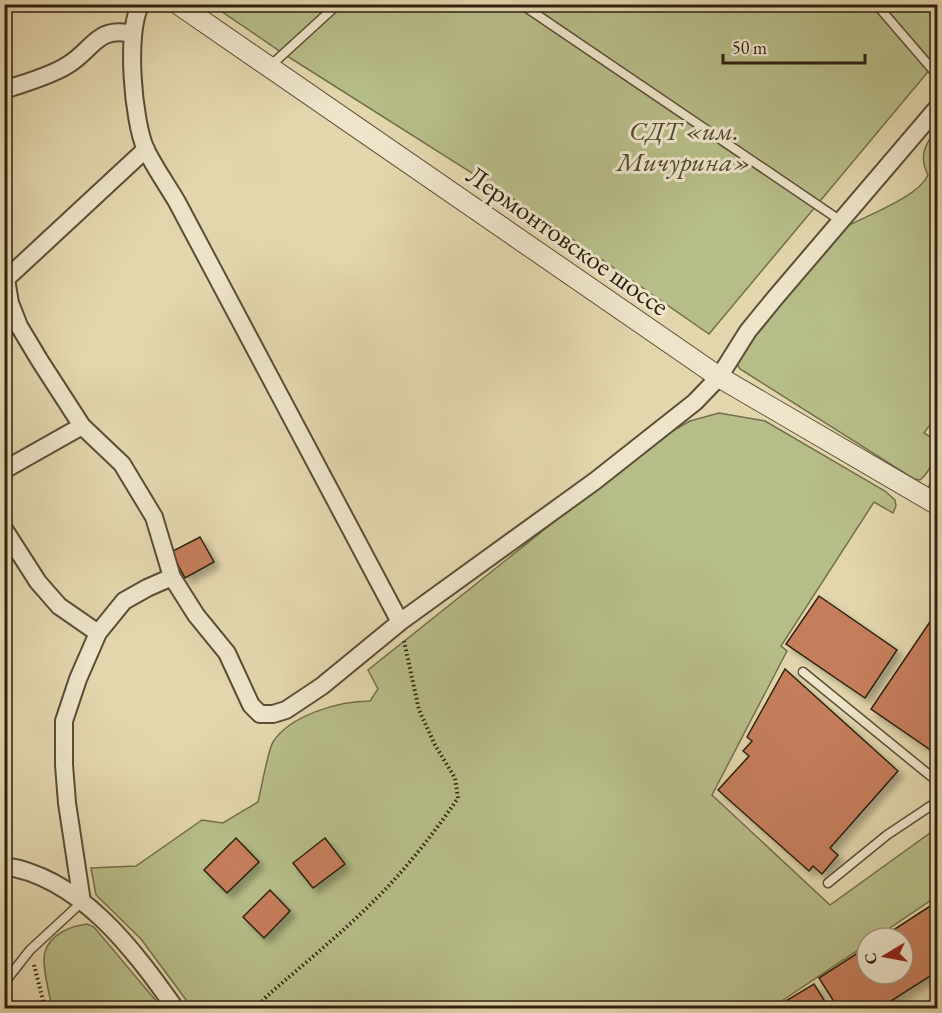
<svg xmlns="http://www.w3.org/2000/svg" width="942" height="1013" font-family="'EB Garamond',serif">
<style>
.green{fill:#b7bd88;stroke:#726f4c;stroke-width:1.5}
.building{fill:#c57e5c;stroke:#2e2110;stroke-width:1.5;filter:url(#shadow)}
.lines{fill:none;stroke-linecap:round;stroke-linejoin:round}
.service-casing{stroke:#5b4e37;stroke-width:11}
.minor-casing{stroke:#5b4e37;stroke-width:20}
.tertiary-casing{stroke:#5b4e37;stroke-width:22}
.path{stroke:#2e2110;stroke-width:4;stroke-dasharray:1.5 3;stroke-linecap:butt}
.service{stroke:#ede4ca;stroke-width:8}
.minor{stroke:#ede4ca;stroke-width:16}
.tertiary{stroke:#ede4ca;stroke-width:20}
.labels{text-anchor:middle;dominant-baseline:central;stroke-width:6;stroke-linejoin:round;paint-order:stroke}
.park-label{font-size:27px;font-style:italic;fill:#50482e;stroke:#ede4ca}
.street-label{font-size:27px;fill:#2e2110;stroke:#ede4ca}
</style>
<defs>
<filter id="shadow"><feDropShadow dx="5.5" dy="5.5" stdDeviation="3" flood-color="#0004"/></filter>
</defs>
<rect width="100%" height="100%" fill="#e3d6ad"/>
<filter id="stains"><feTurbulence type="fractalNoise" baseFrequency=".00333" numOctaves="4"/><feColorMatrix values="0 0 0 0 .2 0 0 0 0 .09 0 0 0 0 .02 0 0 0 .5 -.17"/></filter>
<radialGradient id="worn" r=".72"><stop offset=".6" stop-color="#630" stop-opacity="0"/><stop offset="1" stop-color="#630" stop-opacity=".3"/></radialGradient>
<!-- green -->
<path class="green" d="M212,5H937V61L709,334L532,211L284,54Z
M937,130L938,414L924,433L937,441C938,454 930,472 920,480L914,479L740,369L737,364L739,351L842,229C864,216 918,198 928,175C919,157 924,144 937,130Z
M719,413L765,421L885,491L895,500L896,506L893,513L874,502L781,646L787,651L712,795L830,905L937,828V896L875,938H867V944L771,1008H192L141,939L96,895L91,868L136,866L202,820L223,823L258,802C261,790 268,750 273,742C290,715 340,701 370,701L378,689L368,670L658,439L690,421Z
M87,924L94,927L162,1008H52C50,995 41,965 45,952C50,934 71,926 87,924Z"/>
<!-- building -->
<path class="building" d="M200,537L214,562L185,578L171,552Z
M819,596L897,650L865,698L786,644Z
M938,610V755L871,709Z
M785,669L898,771L830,848L838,855L822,874L813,866L809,871L718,790L749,756L743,751L752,741L747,737Z
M236,838L259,862L227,893L204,870Z
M325,838L345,864L313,888L293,863Z
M270,890L290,911L264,938L243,917Z
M938,901V971L880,1008H838L819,978L867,947V974H903V938H881Z
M814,984L829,1008H774Z"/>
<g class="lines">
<!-- service casing -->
<g class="service-casing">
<path id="service" d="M521,4L841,221
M876,4L938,76
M269,67L338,4
M928,500L938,478
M803,672L938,782
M828,883L887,835L938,801
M4,983L30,950L82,902"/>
</g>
<!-- minor casing -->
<g class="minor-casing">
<path id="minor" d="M141,4C125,31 133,122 146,150C155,168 167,185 177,202L400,622
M4,90C24,83 48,77 66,66C93,51 96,25 133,34
M146,149L6,279L10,303L19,326L40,361L82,426L122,464L154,517L172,577L196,615L227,653L251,705L260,714H273L286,710L322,686L400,622L595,481L695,402L719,377L748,331L775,298L938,107
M4,470L82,426
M4,529L38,582L59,606L98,633
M4,866C80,877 134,950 175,1008
M82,902L67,803L64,765V721L78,679L98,633L124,601L147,588L172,577"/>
</g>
<!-- tertiary casing -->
<g class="tertiary-casing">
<path id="tertiary" d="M178,4L719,377L938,505"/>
</g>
<!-- path -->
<path class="path" d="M34,965L45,1008
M256,1008L267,996C313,956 362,917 402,871C422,848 441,823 458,798L455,778L435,745L419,710L404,641"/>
<!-- service -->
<use href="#service" class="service"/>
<!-- minor -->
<use href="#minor" class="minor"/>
<!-- tertiary -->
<use href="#tertiary" class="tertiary"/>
</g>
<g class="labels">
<!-- park labels -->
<g class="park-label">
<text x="684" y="130">СДТ «им.<tspan x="684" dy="31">Мичурина»</tspan></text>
</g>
<!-- street labels -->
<g class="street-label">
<text transform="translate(568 240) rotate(35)">Лермонтовское шоссе</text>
</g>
</g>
<!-- margin -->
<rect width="942" height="1013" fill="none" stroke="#e3d6ad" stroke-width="24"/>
<rect x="6" y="6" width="930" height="1001" fill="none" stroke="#2e2110" stroke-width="3"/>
<rect x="12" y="12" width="918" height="989" fill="none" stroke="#2e2110" stroke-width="1.5"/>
<!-- north arrow -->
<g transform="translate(885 956) rotate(260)"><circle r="28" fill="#ede4ca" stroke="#a19680" stroke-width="1.5"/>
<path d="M0-4.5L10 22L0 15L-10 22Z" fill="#8f2418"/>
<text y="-9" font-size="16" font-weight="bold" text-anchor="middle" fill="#2e2110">С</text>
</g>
<!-- scale -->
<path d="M723 54v9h142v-9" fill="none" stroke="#2e2110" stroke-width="3"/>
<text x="732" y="54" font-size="18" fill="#2e2110" stroke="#ede4ca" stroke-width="4.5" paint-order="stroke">50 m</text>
<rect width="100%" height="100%" filter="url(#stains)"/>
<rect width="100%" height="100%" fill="url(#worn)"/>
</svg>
